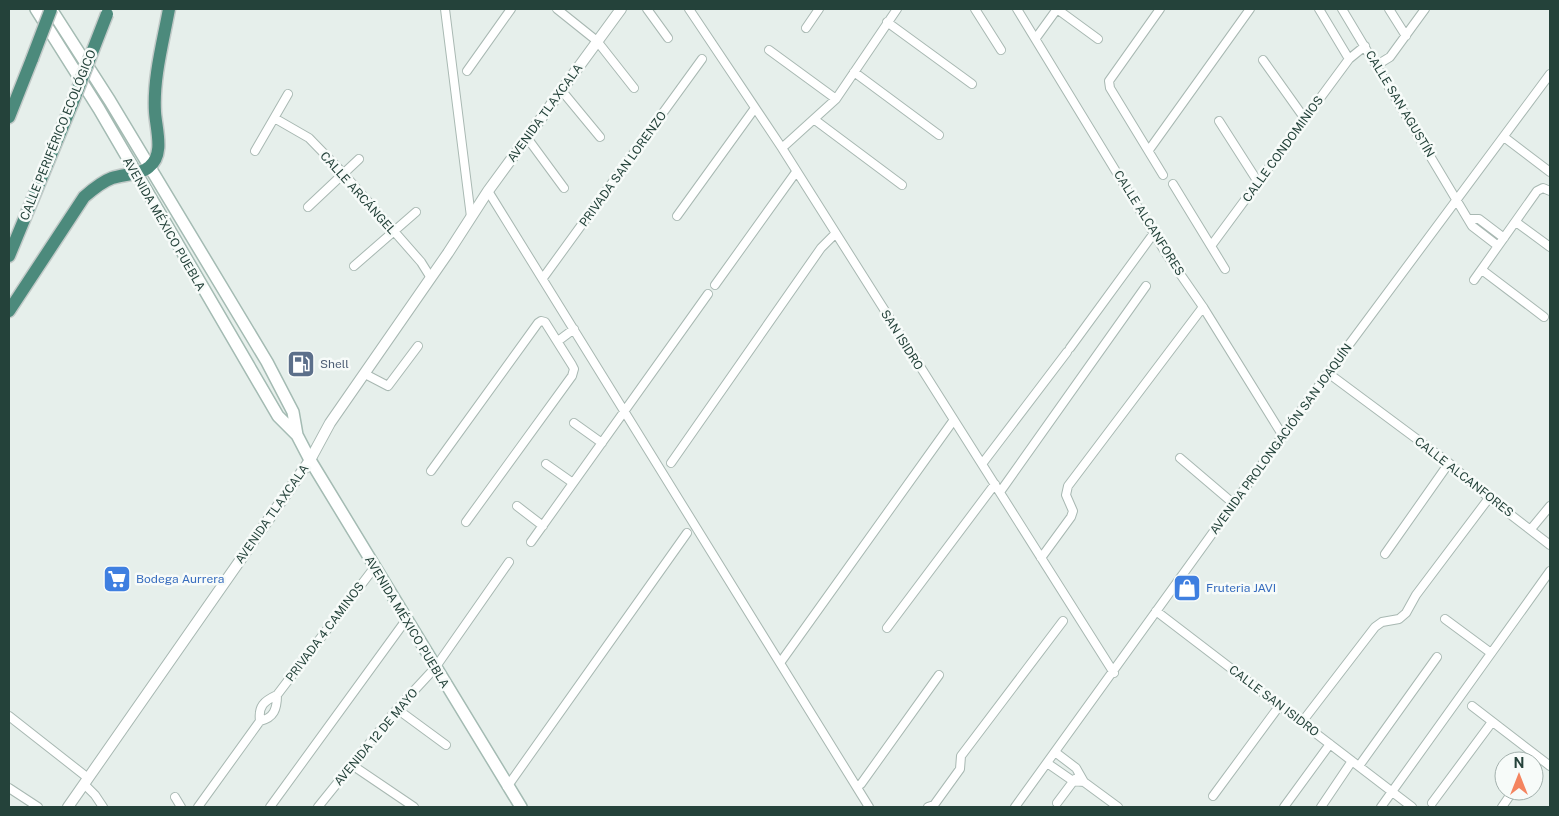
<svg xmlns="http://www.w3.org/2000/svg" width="1559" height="816" font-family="'Public Sans',sans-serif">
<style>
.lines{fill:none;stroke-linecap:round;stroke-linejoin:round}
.minor-casing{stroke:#a8b8b2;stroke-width:10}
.tertiary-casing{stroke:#a8b8b2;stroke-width:12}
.secondary-casing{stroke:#a4bbb3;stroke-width:14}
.trunk-casing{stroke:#c2cac8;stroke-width:15}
.minor{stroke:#fff;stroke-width:8}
.tertiary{stroke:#fff;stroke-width:10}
.secondary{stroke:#fff;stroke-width:11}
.trunk{stroke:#4c8a7c;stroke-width:12}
.trunk-bridge-casing{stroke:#c2cac8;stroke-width:15;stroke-linecap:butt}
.trunk-bridge{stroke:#4c8a7c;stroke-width:12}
.labels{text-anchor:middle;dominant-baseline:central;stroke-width:5;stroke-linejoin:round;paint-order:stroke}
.street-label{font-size:12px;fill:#24423a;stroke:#f7fbf9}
.service-label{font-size:12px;fill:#4e5e75;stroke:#f7fbf9;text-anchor:start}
.shop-label{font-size:12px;fill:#366cbe;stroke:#f7fbf9;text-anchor:start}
</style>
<rect width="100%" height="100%" fill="#e6efeb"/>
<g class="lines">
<!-- minor casing -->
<g class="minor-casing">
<path id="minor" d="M445,9L471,217
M557,9L597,41L634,88
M647,9L668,38
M689,9L782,148L1114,673
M975,9L1001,50
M1017,9L1167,255L1203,307L1283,436
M1160,9L1109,81L1110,88L1163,175
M1319,9L1349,59
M1342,9L1472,226L1498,246
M1389,9L1406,36
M887,22L972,84
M806,28L819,9
M1036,38L1057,9L1098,39
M769,50L836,99
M1263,60L1305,119
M1377,65L1390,57L1425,9
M467,71L511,9
M854,72L939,135
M562,91L600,137
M276,119L309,138L343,173L421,262L431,278
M815,120L902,185
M1219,121L1258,182
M1504,137L1550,172
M528,139L564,188
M782,148L836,99L897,9
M1149,150L1250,9
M255,151L288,94
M1173,184L1225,269
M488,191L869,807
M308,207L359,159
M677,216L755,108
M1469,219H1479L1504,238
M1516,222L1550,247
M1211,246L1349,59L1365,46
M354,266L416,212
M1482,270L1544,317
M543,278L702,59
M1474,280L1537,191L1543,188L1550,191
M715,285L796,172
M558,341L574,329
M1070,348L1154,233
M1328,373L1449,463L1489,498L1550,545
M365,374L388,386L418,346
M574,423L602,443
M1180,458L1234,504
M671,463L821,248L835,234
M546,464L573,483
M982,464L1067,352
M431,471L538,323L541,321L545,322L572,365L574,369L572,376L466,522
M1000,492L1146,286
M517,506L543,526
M1531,529L1550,506
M531,542L708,294
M1385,554L1449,463
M1041,558L1071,517L1073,511L1066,495L1068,486L1203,307
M1156,611L1412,807
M1445,619L1491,653
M887,628L995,484
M780,663L953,421
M1472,706L1550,766
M397,709L446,745
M9,716L88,778
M260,721C258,706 264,701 277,695L374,568
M1302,722L1375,627L1382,622L1399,619L1406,613L1416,595L1489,498
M1055,752L1076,768L1084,782L1118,807
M1047,763L1073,781L1084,782
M352,765L414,807
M1359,766L1437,657
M84,784L95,795L103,807
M856,786L861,784L939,675
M507,787L687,533
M9,788L38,807
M1213,796L1280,705
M175,797L181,807
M1057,803L1075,779
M1432,803L1492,722
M198,807L260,721C274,718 277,709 277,695
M270,807L406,620
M318,807L397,709L435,668L509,562
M928,807L934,805L960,769L961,756L1063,621
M1015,807L1328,373L1550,74
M1284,807L1330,744
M1321,807L1352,761
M1381,807L1550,571
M1502,807L1513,791"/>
</g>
<!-- tertiary casing -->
<g class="tertiary-casing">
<path id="tertiary" d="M68,807L310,460L330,423L448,253L488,191L621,9"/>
</g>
<!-- secondary casing -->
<g class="secondary-casing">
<path id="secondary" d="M36,9L99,109L278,416L297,435
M51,9L110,101L267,362L293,412L297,435L310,460L521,807"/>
</g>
<!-- trunk casing -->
<g class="trunk-casing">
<path id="trunk" d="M9,117L32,59
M9,256L72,104
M9,311L84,197C92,190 101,182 112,178C124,174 140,175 149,167C165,155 156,129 155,112C153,78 163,42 169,9"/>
</g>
<!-- minor -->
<use href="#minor" class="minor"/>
<!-- tertiary -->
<use href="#tertiary" class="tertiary"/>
<!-- secondary -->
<use href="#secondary" class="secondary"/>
<!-- trunk -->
<use href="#trunk" class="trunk"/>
<!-- trunk-bridge casing -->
<g class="trunk-bridge-casing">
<path id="trunk-bridge" d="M32,59L51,9
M72,104L107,14"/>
</g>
<!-- trunk-bridge -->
<use href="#trunk-bridge" class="trunk-bridge"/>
</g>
<!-- icons -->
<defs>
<g id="fuel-square" transform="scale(1.4375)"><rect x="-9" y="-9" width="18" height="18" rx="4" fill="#5c6f8a" stroke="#f7fbf9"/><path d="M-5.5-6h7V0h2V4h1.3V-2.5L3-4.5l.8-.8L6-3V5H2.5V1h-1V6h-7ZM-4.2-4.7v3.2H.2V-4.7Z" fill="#fff"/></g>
<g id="supermarket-square" transform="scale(1.4375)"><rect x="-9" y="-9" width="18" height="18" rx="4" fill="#3f7fe0" stroke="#f7fbf9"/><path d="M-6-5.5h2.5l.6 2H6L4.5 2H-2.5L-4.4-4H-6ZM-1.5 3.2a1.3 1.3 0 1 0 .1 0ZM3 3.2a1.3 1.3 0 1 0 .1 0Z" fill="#fff"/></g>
<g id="shop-square" transform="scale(1.4375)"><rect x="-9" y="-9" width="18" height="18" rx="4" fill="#3f7fe0" stroke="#f7fbf9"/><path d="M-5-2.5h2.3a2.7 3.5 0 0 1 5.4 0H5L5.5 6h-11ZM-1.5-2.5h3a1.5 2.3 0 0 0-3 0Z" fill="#fff"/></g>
</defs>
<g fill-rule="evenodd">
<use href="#fuel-square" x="301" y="364"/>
<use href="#supermarket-square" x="117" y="579"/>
<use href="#shop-square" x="1187" y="588"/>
</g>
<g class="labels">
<!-- street labels -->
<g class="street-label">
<text transform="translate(1400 104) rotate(59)">CALLE SAN AGUSTÍN</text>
<text transform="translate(545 113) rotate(-54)">AVENIDA TLAXCALA</text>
<text transform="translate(58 135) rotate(-68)">CALLE PERIFÉRICO ECOLÓGICO</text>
<text transform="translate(1283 149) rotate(-54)">CALLE CONDOMINIOS</text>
<text transform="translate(623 169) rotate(-54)">PRIVADA SAN LORENZO</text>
<text transform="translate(358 193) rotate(48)">CALLE ARCÁNGEL</text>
<text transform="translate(1149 223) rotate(58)">CALLE ALCANFORES</text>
<text transform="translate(164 224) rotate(60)">AVENIDA MÉXICO PUEBLA</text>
<text transform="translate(902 340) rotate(58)">SAN ISIDRO</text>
<text transform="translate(1281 439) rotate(-54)">AVENIDA PROLONGACIÓN SAN JOAQUÍN</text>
<text transform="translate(1464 477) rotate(38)">CALLE ALCANFORES</text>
<text transform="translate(272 514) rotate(-55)">AVENIDA TLAXCALA</text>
<text transform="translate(407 622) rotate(59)">AVENIDA MÉXICO PUEBLA</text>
<text transform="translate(325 632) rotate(-53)">PRIVADA 4 CAMINOS</text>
<text transform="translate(1274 701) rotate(37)">CALLE SAN ISIDRO</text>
<text transform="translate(376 737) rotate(-50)">AVENIDA 12 DE MAYO</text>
</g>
<!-- service labels -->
<g class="service-label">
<text x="320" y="364">Shell</text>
</g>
<!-- shop labels -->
<g class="shop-label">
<text x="136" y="579">Bodega Aurrera</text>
<text x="1206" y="588">Fruteria JAVI</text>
</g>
</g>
<!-- border -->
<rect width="1559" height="816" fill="none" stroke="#24423a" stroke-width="20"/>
<!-- north arrow -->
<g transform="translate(1519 776)"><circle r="24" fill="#f7fbf9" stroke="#a3b1ad"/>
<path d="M0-4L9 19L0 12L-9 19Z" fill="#f4845f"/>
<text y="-8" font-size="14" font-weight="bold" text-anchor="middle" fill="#24423a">N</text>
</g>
</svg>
